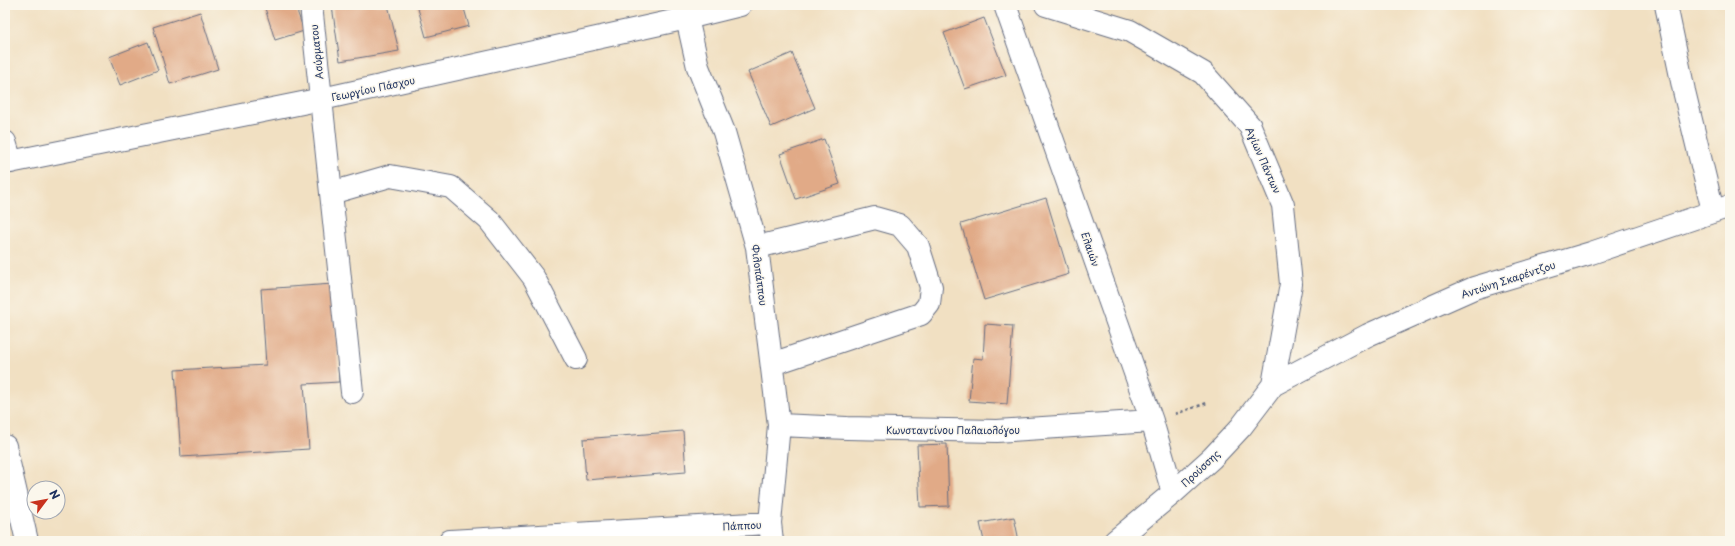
<svg xmlns="http://www.w3.org/2000/svg" width="1735" height="546" font-family="'Playpen Sans',sans-serif">
<style>
.building{fill:#e1aa87}
.lines{fill:none;stroke-linecap:round;stroke-linejoin:round}
.minor-casing{stroke:#666d81;stroke-width:24}
.path{stroke:#666d81;stroke-width:2.5;stroke-dasharray:3 3;stroke-linecap:butt}
.minor{stroke:#fff;stroke-width:22}
.labels{text-anchor:middle;dominant-baseline:central;stroke-width:3;stroke-linejoin:round;paint-order:stroke}
.street-label{font-size:10px;fill:#1b2f5e;stroke:#fbf7ec}
</style>
<rect width="100%" height="100%" fill="#fbf7ec"/>
<filter id="ink" filterUnits="userSpaceOnUse"><feTurbulence type="fractalNoise" baseFrequency=".025" numOctaves="2"/><feDisplacementMap in="SourceGraphic" scale="8" xChannelSelector="R" yChannelSelector="G"/><feConvolveMatrix kernelMatrix="1 2 1 2 8 2 1 2 1" color-interpolation-filters="sRGB"/></filter>
<filter id="wash" filterUnits="userSpaceOnUse"><feTurbulence type="fractalNoise" baseFrequency=".012" numOctaves="4" result="noise"/><feDisplacementMap in="SourceGraphic" scale="16" xChannelSelector="R" yChannelSelector="G"/><feGaussianBlur stdDeviation="0.9" result="paint"/><feColorMatrix in="noise" values="0 0 0 0 0 0 0 0 0 0 0 0 0 0 0 0 0 1.4 0 .05"/><feComposite in="paint" operator="in"/></filter>
<g filter="url(#wash)">
<rect width="100%" height="100%" fill="#f1e0c2"/>
<g id="blocks">
<!-- building -->
<path class="building" d="M264,5H295L304,31L275,40Z
M339,5H388L399,51L340,61L332,6Z
M417,5H463L469,26L426,37Z
M200,12L218,69L170,84L153,27Z
M984,18L1006,75L965,89L944,33Z
M148,42L158,70L120,85L109,57Z
M792,53L815,108L771,127L748,72Z
M824,139L840,184L796,199L780,154Z
M1046,198L1069,274L984,300L961,224Z
M333,284L339,382L304,384L309,449L181,457L175,370L266,365L261,289Z
M985,324L1013,326L1007,404L969,401L973,358L983,359Z
M683,431L686,472L586,480L583,439Z
M947,444L949,506L920,507L917,445Z
M1014,517L1019,541H984L980,523Z"/>
</g>
</g>
<g filter="url(#ink)">
<use href="#blocks" fill-opacity="0" stroke="#666d81" stroke-width="1"/>
<g class="lines">
<!-- minor casing -->
<g class="minor-casing">
<path id="minor" d="M311,5L331,193L390,176L451,187L489,220L534,278L576,359
M1005,5L1152,421L1173,493
M1046,5L1130,31L1203,73L1250,126L1283,205L1291,284L1273,385
M1666,5L1684,91L1713,211
M695,6L687,18L698,67L724,132L757,247L779,425L770,523L772,541
M5,142L11,162
M5,163L322,99L687,18L740,5
M331,193L352,392
M757,247L875,218L900,225L918,246L931,287L929,304L921,314L772,364
M779,425L847,428L997,431L1152,421
M5,446L27,541
M450,541L770,523
M1115,541L1173,493L1212,458L1241,427L1273,385L1368,335L1474,288L1591,253L1730,206"/>
</g>
<!-- path -->
<path class="path" d="M1175,414L1207,403"/>
<!-- minor -->
<use href="#minor" class="minor"/>
</g>
</g>
<g class="labels">
<!-- street labels -->
<g class="street-label">
<text transform="translate(316 52) rotate(-96)">Ασύρματου</text>
<text transform="translate(373 88) rotate(-12)">Γεωργίου Πάσχου</text>
<text transform="translate(1264 160) rotate(66)">Αγίων Πάντων</text>
<text transform="translate(1091 249) rotate(71)">Ελαιών</text>
<text transform="translate(760 275) rotate(82)">Φιλοπάππου</text>
<text transform="translate(1508 279) rotate(-18)">Αντώνη Σκαρέντζου</text>
<text x="953" y="429">Κωνσταντίνου Παλαιολόγου</text>
<text transform="translate(1200 468) rotate(-43)">Προύσσης</text>
<text transform="translate(742 525) rotate(-3)">Πάππου</text>
</g>
</g>
<!-- margin -->
<rect width="1735" height="546" fill="none" stroke="#fbf7ec" stroke-width="20"/>
<!-- north arrow -->
<g transform="translate(46 500) rotate(58)"><circle r="19" fill="#fbf7ec" stroke="#a1a7b3"/>
<path d="M0-3L7 15L0 10L-7 15Z" fill="#c8321e"/>
<text y="-6" font-size="11" font-weight="bold" text-anchor="middle" fill="#1b2f5e">N</text>
</g>
</svg>
